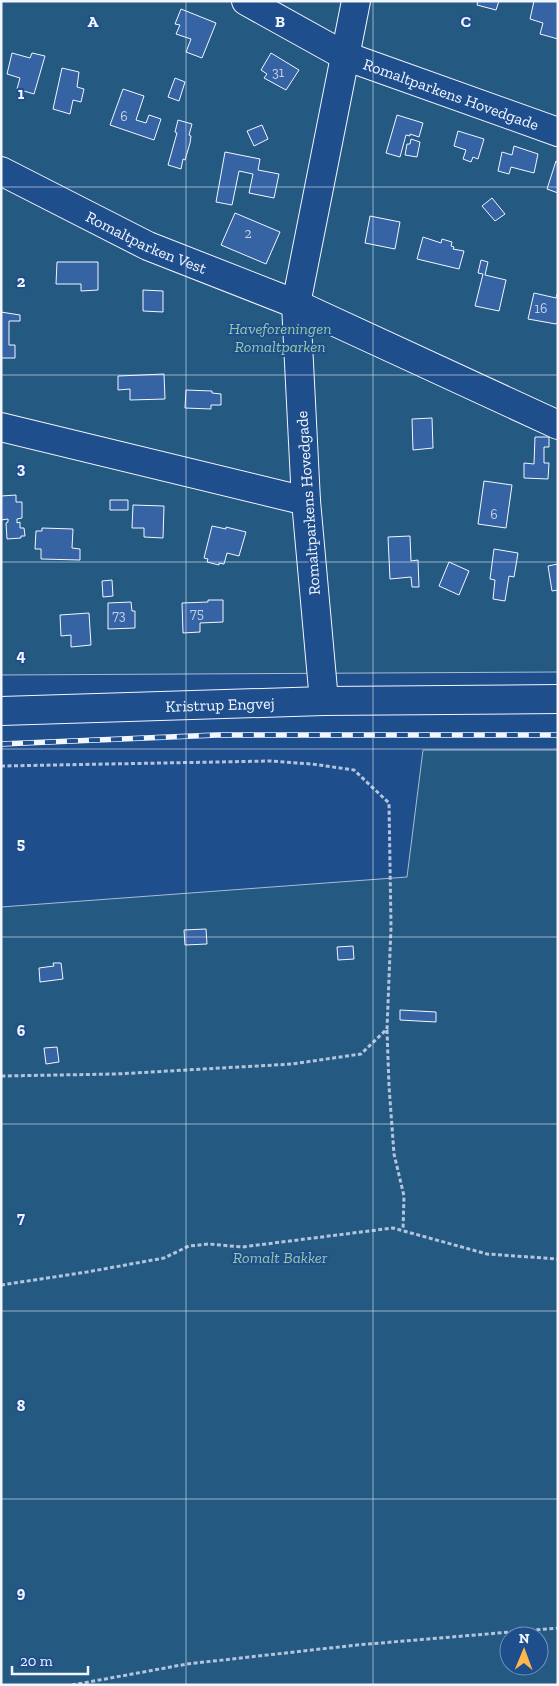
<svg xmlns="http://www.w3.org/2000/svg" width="559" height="1686" font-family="'Zilla Slab',serif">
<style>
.green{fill:#245a82;stroke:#a8bbd7;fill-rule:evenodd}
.building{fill:#3563a3;stroke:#f2f6ff}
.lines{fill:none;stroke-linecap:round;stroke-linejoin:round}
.minor-casing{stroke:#f2f6ff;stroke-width:30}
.path{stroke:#b3c4dc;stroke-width:3;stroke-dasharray:4 2.5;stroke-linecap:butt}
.minor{stroke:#1f4e8c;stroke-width:28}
.rail-casing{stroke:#f2f6ff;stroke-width:5.5}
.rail{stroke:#1f4e8c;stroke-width:4;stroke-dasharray:11;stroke-linecap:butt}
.grid{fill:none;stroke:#f2f6ff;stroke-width:1;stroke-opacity:0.55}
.labels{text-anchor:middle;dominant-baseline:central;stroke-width:4;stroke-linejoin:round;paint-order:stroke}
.number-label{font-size:14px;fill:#c3d1e8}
.street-label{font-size:16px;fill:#f2f6ff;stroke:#1f4e8c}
.park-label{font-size:16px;font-style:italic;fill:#97c8a6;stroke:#1f4e8c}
.grid-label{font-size:16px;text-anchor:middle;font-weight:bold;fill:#f2f6ff;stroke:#1f4e8c;stroke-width:4;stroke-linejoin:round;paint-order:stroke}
</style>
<rect width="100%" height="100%" fill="#1f4e8c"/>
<!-- green -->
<path class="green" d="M1,1H558V672L1,675Z
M423,750H558V1685H1V907L407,877ZM509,1636H539V1666H509Z"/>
<!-- building -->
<path class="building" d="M478,1H499L496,10L477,5Z
M534,1H558V39L540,34L543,23L530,19Z
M181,9L216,23L202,58L186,52L191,39L176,34L180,25L175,24Z
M12,53L30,58L32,53L45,56L34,94L17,89L20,78L7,74Z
M271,53L299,70L286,90L264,78L267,74L261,70Z
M62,68L79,72L77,87L84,89L81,102L73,100L70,114L53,109Z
M175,78L185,82L179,101L168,97Z
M123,89L144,96L136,120L146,123L149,115L161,119L154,140L110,125Z
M397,115L423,123L419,137L410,134V136L406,135L400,157L386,153Z
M178,120L192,124L189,135L191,136L190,143L185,160L183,159L181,169L168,165L177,133L175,132Z
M262,125L268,139L254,146L247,131Z
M458,131L484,139L478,159L473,157L471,162L463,159L466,150L454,146Z
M411,139L420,142L417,157L405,155L407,144H410Z
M514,146L538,154L534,173L511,167L509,174L498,171L502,152L512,155Z
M225,152L260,159L258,170L279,174L274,198L249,193L253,174L239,171L232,205L216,202Z
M556,161L558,162V193L547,189Z
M492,198L505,214L495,221L482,206Z
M235,213L280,232L266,264L221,245Z
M370,216L400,222L395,249L365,243Z
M423,237L441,243L442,239L452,242L451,246L454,247L453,249L464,251L459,269L417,259Z
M481,260L488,262L485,275L506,280L499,311L475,306L483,274L478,273Z
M57,262H98V290L81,291V284H56Z
M143,290L163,291V312L143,311Z
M558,291V321L556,324L528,319L534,293L556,298Z
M1,312L20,315V321H9V345H15V358H1Z
M164,374L165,399L130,400V389L118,390V376Z
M186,390L212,391V393L221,394V405H211V409L185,408Z
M432,418L433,448L413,450L412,419Z
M535,437H549V447H544V463H549L548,479L524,478V463L534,464Z
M484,481L512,485L506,528L478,524Z
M16,495V502H22V518L17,519V523L20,522V528H24L25,536H21V538L7,539L6,523L8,522V519L1,520V496Z
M110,500H128V510H110Z
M133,505L164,506L163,538L144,537V528H132Z
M212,526L226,529V527L246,532L239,556L227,553L224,564L219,563V565L207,562L208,559L204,558Z
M42,528L73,529L72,548L80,549V560L41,559V549H35L36,531H42Z
M410,536L411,561L418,560L419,587H412L411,577L390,579L388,537Z
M494,549L518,553L514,577L509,576L505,601L493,599L495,580L490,579Z
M449,562L469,571L459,595L439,586Z
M558,564V590L552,591L548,566Z
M112,580L113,596L103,597L102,581Z
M208,600H223V622L200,623V632L183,633L182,603L208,602Z
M131,602L132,611H135V628L108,629V603Z
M89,613L91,645L71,647V635L61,636L60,615Z
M206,929L207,944L185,945L184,930Z
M353,946L354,959L338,960L337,947Z
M53,963H61L63,979L40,982L39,968L54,966Z
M400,1010L436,1012V1022L400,1020Z
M57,1047L59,1062L46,1064L44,1048Z"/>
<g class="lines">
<!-- minor casing -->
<g class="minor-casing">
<g id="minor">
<path id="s1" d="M246,1L345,56L558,132"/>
<path id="s2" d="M1,171L148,246L296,304L558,425"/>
<path d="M1,427L306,501"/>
<path d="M324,701L306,501L296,304L356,1"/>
<path id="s3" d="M1,711L324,701L558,699"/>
</g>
</g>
<!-- path -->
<path class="path" d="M1,766L270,761L312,764L354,770L389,803L391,927L387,1029L361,1054L292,1064L116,1074L1,1076
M387,1030L389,1086L394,1154L404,1196L403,1230
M1,1285L87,1272L164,1258L189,1246L209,1244L242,1247L393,1228L487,1254L558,1259
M72,1685L187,1664L357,1645L558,1628"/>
<!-- minor -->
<use href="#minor" class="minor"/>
<!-- rail casing -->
<g class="rail-casing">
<path id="rail" d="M1,744L217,735H558"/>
</g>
<!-- rail -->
<use href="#rail" class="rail"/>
</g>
<!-- grid -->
<path class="grid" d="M186,1V1685M373,1V1685M1,187H558M1,375H558M1,562H558M1,749H558M1,937H558M1,1124H558M1,1311H558M1,1499H558"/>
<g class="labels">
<!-- number labels -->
<g class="number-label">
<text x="278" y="72">31</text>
<text x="124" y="116">6</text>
<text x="248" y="233">2</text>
<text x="541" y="308">16</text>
<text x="494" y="514">6</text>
<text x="197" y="613">75</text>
<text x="119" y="615">73</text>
</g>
<!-- street labels -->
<g class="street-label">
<text stroke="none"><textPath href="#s1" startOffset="226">Romaltparkens Hovedgade</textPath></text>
<text stroke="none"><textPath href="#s2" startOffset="162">Romaltparken Vest</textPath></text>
<text transform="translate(308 503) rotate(-94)">Romaltparkens Hovedgade</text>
<text stroke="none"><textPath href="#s3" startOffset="219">Kristrup Engvej</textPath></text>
</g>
<!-- park labels -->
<g class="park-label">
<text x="280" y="328">Haveforeningen<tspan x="280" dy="18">Romaltparken</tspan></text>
<text x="280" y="1257">Romalt Bakker</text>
</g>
</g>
<g class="grid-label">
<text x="93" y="27">A</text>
<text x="280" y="27">B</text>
<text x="466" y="27">C</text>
<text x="21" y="99">1</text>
<text x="21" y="287">2</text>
<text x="21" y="474">3</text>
<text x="21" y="661">4</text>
<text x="21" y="849">5</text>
<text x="21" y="1036">6</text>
<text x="21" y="1223">7</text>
<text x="21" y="1411">8</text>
<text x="21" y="1598">9</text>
</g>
<!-- border -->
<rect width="559" height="1686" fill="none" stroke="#f2f6ff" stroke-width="5"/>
<!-- north arrow -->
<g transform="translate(524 1651) rotate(1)"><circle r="24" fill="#1f4e8c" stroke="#7391ba"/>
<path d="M0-4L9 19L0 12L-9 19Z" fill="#ffb74d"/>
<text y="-8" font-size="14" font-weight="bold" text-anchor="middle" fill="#f2f6ff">N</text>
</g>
<!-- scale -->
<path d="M12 1666v8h76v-8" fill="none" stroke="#f2f6ff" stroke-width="2.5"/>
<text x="20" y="1666" font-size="15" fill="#f2f6ff" stroke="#1f4e8c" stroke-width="4" paint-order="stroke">20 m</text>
</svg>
